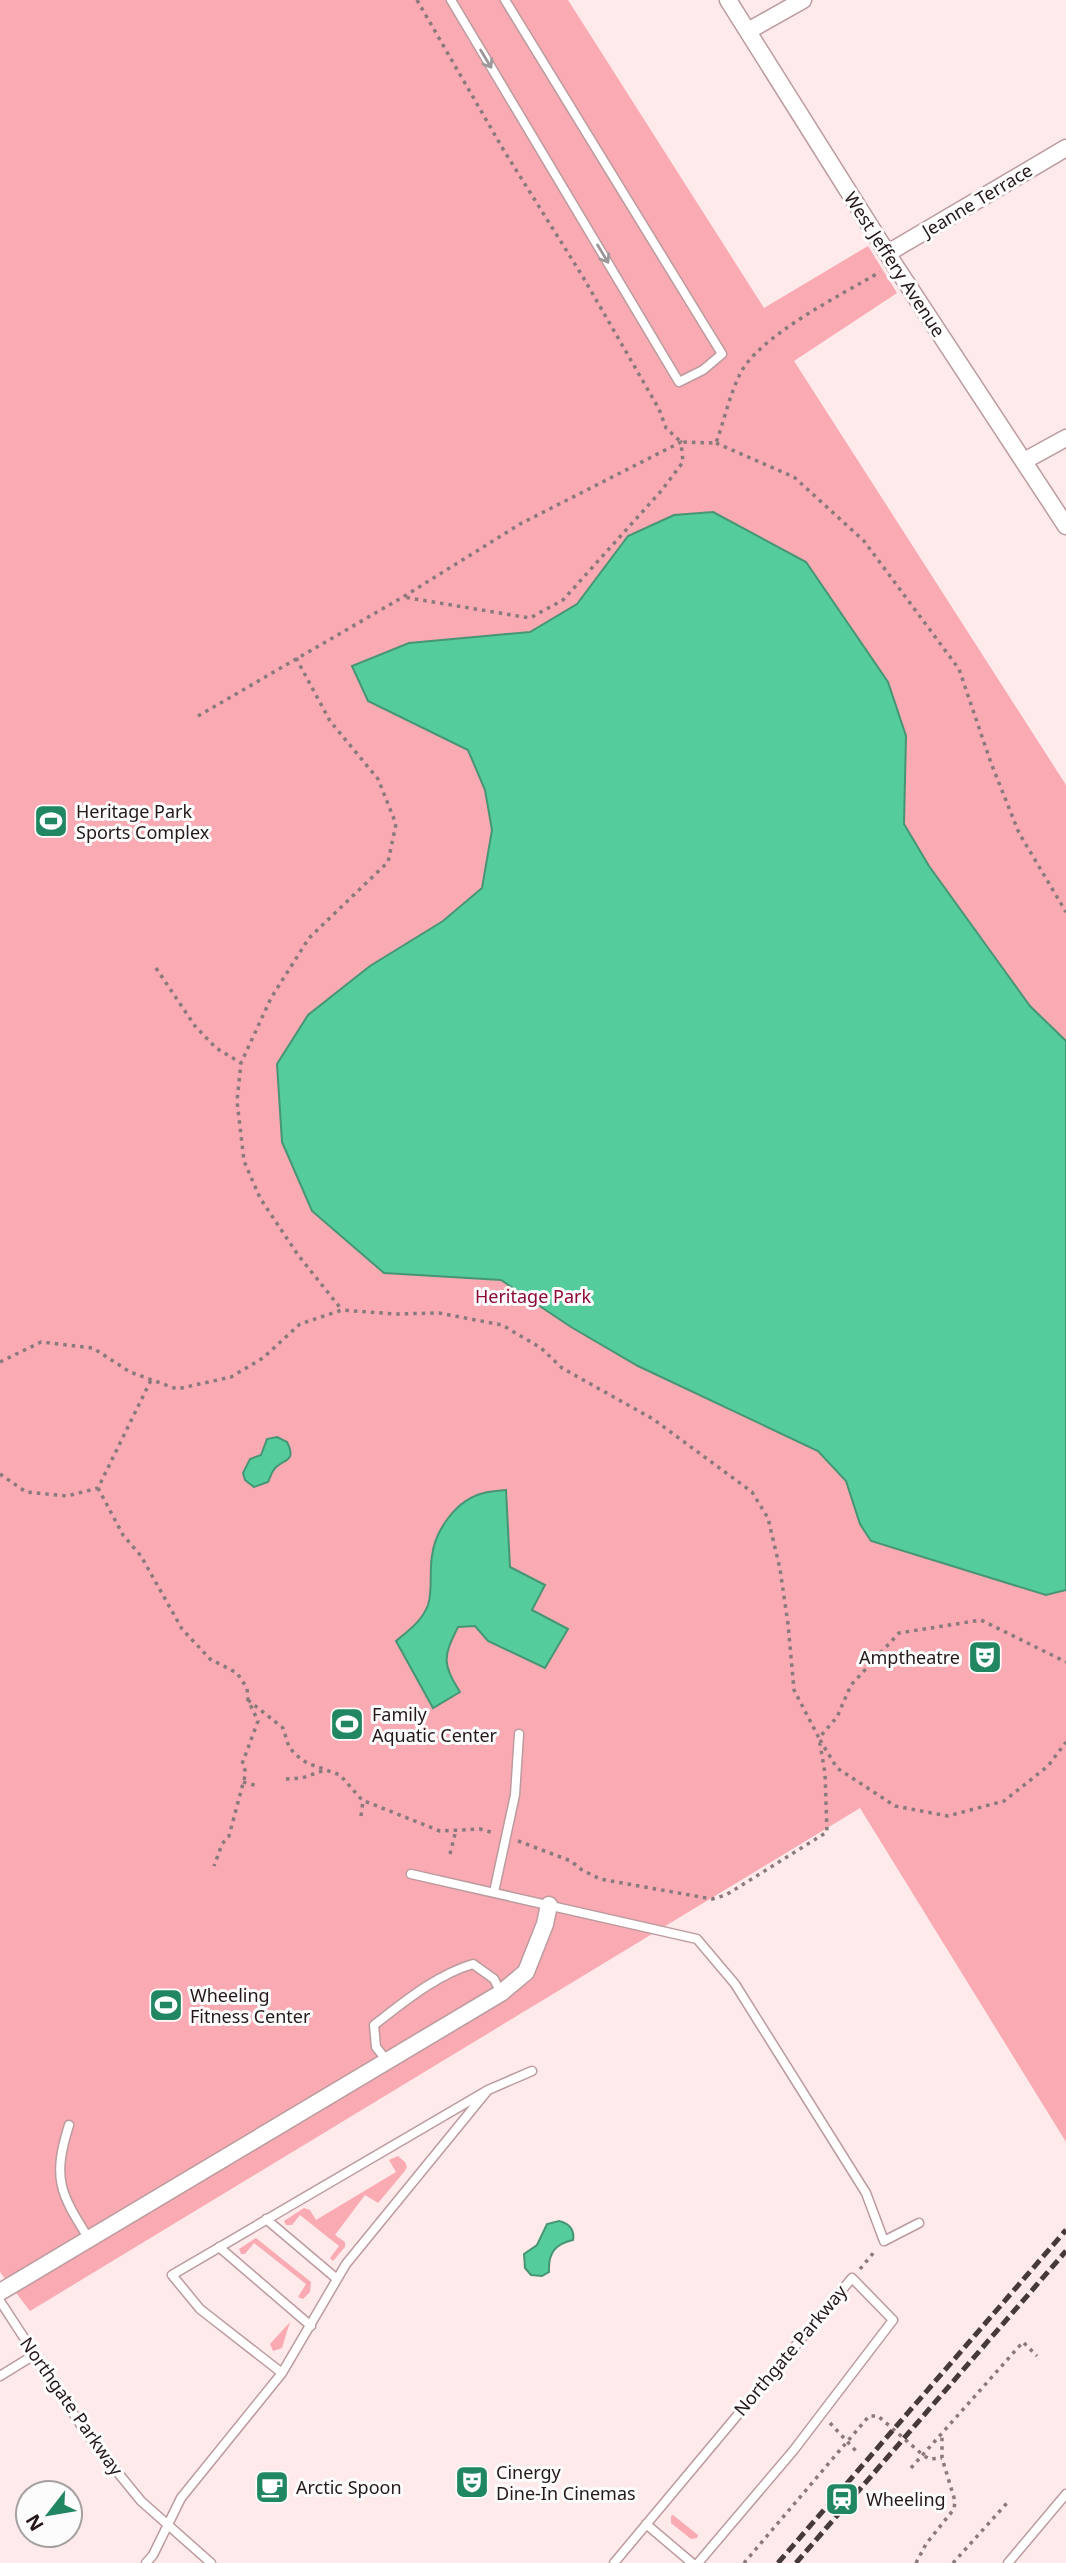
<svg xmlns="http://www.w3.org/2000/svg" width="1066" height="2563" font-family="'Noto Sans',sans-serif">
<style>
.green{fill:#f9aab3}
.water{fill:#55cc9c;stroke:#469675;stroke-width:2}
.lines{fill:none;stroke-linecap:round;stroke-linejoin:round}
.lane-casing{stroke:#bc9b9e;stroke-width:11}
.street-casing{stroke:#bc9b9e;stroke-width:19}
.path{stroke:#8a7a7b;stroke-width:3.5;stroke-dasharray:3.5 5;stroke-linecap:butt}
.lane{stroke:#fff;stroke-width:8}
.street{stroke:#fff;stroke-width:16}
.rail{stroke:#46393a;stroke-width:5;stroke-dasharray:10 5;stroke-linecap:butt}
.oneway{stroke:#9c9798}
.labels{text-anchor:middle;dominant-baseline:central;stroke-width:6;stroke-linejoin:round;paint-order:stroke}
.street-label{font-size:18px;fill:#241819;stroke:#fcfcfc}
.poi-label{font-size:18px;fill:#241819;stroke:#fcfcfc;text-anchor:start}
.park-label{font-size:18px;fill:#8c0a34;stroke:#fcfcfc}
</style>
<rect width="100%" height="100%" fill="#fee9eb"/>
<!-- green -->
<path class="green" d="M0,0H568L764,308L868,246L897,293L794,361L1066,785V2142L860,1808L30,2311L0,2272Z
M398,2156L405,2162L407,2167L404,2172L378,2203L365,2195L335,2235L345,2242V2247L333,2261L330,2258L339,2246L300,2215L292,2225H286L284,2221L304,2208L310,2210L316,2220L396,2172L389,2160Z
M256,2238L311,2282L310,2292L303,2299L298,2297L306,2284L254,2243L245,2254H241L239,2249Z
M290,2322L282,2348L273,2351L270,2344Z
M673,2515L698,2535L697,2538L691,2539L671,2523V2516Z"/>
<!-- water -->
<path class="water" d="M713,512L806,562L888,682L906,736L904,824L929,866L1030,1006L1066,1041V1590L1046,1595L871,1541L860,1524L846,1481L818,1451L638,1366L571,1327L501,1280L384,1273L312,1211L282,1142L277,1064L308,1015L370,966L443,921L482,888L492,830L485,790L468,750L368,701L352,666L409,643L530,632L577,604L628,536L674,515Z
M277,1437L287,1442C298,1464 281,1458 273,1471C271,1474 270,1478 268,1482L254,1487L245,1480L243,1473L250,1459L261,1455L267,1439Z
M506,1490L510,1567L545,1585L532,1610L568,1629L545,1668L488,1641L475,1626L458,1627C443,1657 442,1663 460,1692L433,1708L396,1641C409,1630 422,1621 428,1605C433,1589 429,1573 432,1556C435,1530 457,1499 484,1493C491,1491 499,1491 506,1490Z
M559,2221C568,2223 575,2229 573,2240C555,2244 548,2253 549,2272L542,2276L531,2275L525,2268L524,2254L537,2245L547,2224Z"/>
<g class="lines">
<!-- lane casing -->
<g class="lane-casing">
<path id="lane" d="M451,0L679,382L703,370L722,354L505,0
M411,1874L697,1939L735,1984L866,2193L884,2241L919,2223
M494,1892L515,1795L519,1734
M388,2062L376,2047L374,2025C404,2002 436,1975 473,1964L494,1979L501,1993
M488,2090L532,2071
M69,2125C52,2179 60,2193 89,2239
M266,2219L337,2279
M219,2247L311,2326
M0,2301L88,2436L141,2501L211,2563
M0,2376L34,2355
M646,2524L692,2563
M146,2563L153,2555L181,2498L282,2373L346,2264L488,2090L172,2275L200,2309L282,2373
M614,2563L852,2278L893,2320L793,2451L698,2563
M1008,2563L1066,2494"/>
</g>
<!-- street casing -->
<g class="street-casing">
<path id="street" d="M728,0L894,264L1066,526
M748,31L803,0
M888,253L1066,148
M1024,461L1066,438
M0,2292L501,1993L526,1972L545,1924L549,1905"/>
</g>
<!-- path -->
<path class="path" d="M417,0L503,149L583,277L659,409L666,428L681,442L716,443C724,421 729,397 739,376C756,337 843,294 880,272
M716,443L794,477L864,541L959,669L991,763L1019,833L1066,912
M296,658L330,721L378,779L396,824L388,862L309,938L271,998L241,1063L237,1101L244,1161L260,1198L298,1255L342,1310
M198,716L403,597L520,524L681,442L683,462L662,490L563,600L530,618L403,597
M156,968L195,1026L216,1048L241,1063
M0,1362L41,1342L93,1348L130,1372L177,1389L231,1377L263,1358L300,1324L342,1310L395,1314L439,1313L502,1325L541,1348L562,1368L653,1419L752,1492L768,1518L780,1569L788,1624L794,1690L819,1738L837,1717L851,1685L899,1633L981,1620L1066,1662
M0,1474L26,1492L67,1496L98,1488L151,1380
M98,1488L123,1535L141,1556L182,1629L210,1659L237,1673L247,1688L248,1700L258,1721L242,1764L245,1770V1776L229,1836L222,1844L214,1866
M248,1700L283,1728L289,1747L296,1755L307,1763L340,1775L362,1800L440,1831L480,1829L494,1833
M820,1740L837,1768L895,1806L948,1816L1004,1801L1048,1766L1066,1742
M286,1779L302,1778L325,1770
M243,1782L258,1786
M361,1816L363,1801
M518,1841L571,1861L582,1870L600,1879L712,1899L726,1895L827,1832L825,1773L819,1738
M450,1854L456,1830
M860,2269L875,2251
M830,2423L856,2451
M911,2468L1023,2342L1037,2356
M744,2563L869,2416H878L923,2455L929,2459L942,2458
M916,2563L926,2544L954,2509L955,2501L942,2458V2437
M953,2563L1007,2503"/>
<!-- lane -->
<use href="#lane" class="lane"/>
<!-- street -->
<use href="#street" class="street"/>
<!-- rail -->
<path class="rail" d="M778,2563L1066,2230
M796,2563L1066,2251"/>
</g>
<!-- one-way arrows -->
<defs><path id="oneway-shaft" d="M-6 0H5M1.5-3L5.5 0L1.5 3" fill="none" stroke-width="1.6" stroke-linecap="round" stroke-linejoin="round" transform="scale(1.75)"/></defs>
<g class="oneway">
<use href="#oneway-shaft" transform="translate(486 59) rotate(59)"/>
<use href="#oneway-shaft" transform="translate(603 254) rotate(59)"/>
</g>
<!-- icons -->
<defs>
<g id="stadium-square" transform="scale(1.75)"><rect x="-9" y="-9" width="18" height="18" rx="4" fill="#218762" stroke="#fcfcfc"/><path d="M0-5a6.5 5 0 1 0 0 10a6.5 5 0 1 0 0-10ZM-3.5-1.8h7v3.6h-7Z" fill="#fff"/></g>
<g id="theatre-square" transform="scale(1.75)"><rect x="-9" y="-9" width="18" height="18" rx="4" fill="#218762" stroke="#fcfcfc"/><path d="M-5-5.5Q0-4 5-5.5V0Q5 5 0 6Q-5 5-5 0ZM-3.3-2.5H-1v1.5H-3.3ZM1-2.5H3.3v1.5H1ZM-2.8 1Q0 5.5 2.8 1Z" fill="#fff"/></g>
<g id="cafe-square" transform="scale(1.75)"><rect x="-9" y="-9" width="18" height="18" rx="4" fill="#218762" stroke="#fcfcfc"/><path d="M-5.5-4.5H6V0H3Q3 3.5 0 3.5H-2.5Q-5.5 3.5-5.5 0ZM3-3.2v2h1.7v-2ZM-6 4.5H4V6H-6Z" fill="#fff"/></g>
<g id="station-square" transform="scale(1.75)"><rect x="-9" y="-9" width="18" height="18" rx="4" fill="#218762" stroke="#fcfcfc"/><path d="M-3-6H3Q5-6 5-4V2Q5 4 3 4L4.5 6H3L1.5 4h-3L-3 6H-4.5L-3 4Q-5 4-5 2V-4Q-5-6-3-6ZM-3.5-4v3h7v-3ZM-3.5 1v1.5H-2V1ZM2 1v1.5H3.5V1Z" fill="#fff"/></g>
</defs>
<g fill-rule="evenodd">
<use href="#stadium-square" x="51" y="821"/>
<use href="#theatre-square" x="985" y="1657"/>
<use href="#stadium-square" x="347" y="1724"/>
<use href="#stadium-square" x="166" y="2005"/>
<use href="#theatre-square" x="472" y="2482"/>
<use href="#cafe-square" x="272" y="2487"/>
<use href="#station-square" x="842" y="2499"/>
</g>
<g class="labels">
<!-- street labels -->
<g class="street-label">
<text transform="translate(977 200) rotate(-31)">Jeanne Terrace</text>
<text transform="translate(895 264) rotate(57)">West Jeffery Avenue</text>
<text transform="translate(790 2350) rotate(-50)">Northgate Parkway</text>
<text transform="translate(72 2406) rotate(55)">Northgate Parkway</text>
</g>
<!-- poi labels -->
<g class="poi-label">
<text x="76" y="811">Heritage Park<tspan x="76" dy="21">Sports Complex</tspan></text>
<text x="960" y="1657" text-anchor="end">Amptheatre</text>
<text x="372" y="1714">Family<tspan x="372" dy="21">Aquatic Center</tspan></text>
<text x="190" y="1995">Wheeling<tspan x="190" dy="21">Fitness Center</tspan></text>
<text x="496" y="2472">Cinergy<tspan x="496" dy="21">Dine-In Cinemas</tspan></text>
<text x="296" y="2487">Arctic Spoon</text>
<text x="866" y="2499">Wheeling</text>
</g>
<!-- park labels -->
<g class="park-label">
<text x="533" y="1296">Heritage Park</text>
</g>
</g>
<!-- north arrow -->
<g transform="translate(49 2514) rotate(239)"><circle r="33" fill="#fcfcfc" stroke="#a6a1a1" stroke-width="2"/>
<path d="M0-5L12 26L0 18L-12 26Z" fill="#218762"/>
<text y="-10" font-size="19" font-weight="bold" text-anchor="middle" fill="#241819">N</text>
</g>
</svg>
